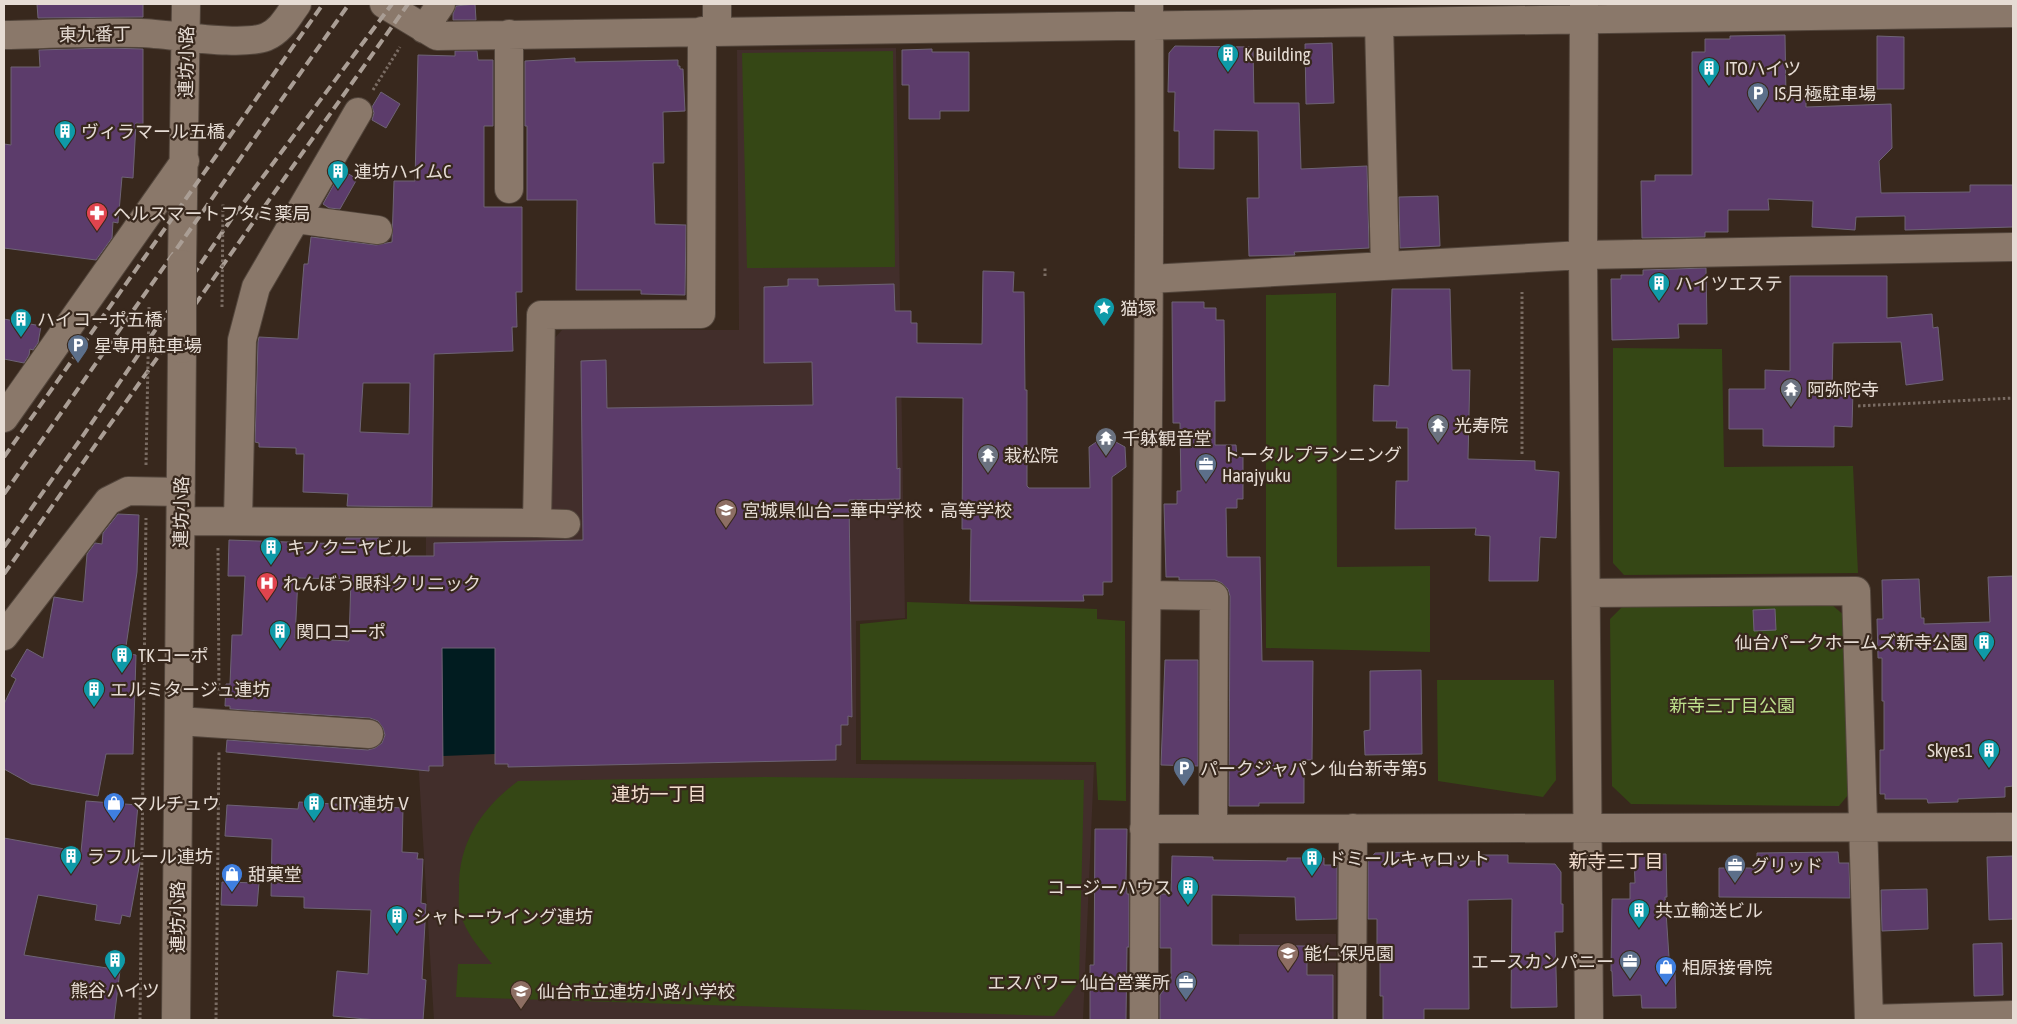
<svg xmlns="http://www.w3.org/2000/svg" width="2017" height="1024" font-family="'Asap Condensed','Noto Sans JP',sans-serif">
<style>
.education{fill:#422e2b}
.green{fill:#354715}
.water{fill:#011c20}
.building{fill:#5c3c6b;stroke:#6e6375;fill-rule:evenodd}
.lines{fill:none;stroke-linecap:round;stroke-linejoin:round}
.minor-casing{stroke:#53463c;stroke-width:30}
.path{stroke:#7a6c63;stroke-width:3;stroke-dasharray:2.5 2.5;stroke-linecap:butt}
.minor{stroke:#8a786a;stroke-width:28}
.rail{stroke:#aa9e95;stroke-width:4;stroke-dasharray:10 5;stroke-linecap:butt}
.minor-bridge-casing{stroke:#53463c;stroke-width:30;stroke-linecap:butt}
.path-bridge{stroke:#7a6c63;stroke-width:3;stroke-dasharray:2.5 2.5;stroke-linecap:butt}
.minor-bridge{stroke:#8a786a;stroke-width:28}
.labels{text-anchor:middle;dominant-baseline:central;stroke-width:4.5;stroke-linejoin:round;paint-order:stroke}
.street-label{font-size:18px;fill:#e6dcd4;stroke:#38281d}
.poi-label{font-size:18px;fill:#e6dcd4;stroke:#38281d;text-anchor:start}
.park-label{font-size:18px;fill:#bee08c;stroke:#38281d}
.neighbourhood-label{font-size:19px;fill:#f2ddce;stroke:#38281d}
</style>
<rect width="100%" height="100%" fill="#38281d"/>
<!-- education -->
<path class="education" d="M896,48L905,618L856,621V764L1094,765L1083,1020H434L406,561H426V536L548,535L551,342L562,330H739L737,50Z
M1239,934H1336V1020H1253V1009L1239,1010Z"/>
<!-- green -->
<path class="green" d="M893,51L895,267L747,268L742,53Z
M1336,293L1337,567L1430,566V652L1266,648V295Z
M1613,348L1722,349L1724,467L1853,466L1858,573L1624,575L1613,563Z
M907,602L1097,609V619L1125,621L1126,801L1098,800L1096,762L861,760L860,624L907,619Z
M1831,604L1846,617L1853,789L1839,806L1631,804L1612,786L1610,619L1623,606Z
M1437,680H1554L1556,780L1543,797L1438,781Z
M767,777L1084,780L1079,982L1054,1016L456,997L458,964H492C479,948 466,933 460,913C458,906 459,897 459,890C458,843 481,809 518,781Z"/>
<!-- water -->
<path class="water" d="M442,648H495V754L443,756Z"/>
<!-- building -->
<path class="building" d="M37,4H143V17L38,18Z
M475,4L476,20H453V14L456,6Z
M1785,35L1786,97L1806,96V107L1891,104L1892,148L1879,161L1881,193L1970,192V185H2013V227L1905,230V216L1856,217L1855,230L1812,227L1813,201L1768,199L1769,210H1728V232H1705V237L1642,238L1641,181H1655V175H1692V52H1705V39H1730V36Z
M1877,36L1904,37V89H1877Z
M1332,43L1334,103L1306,104L1305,44Z
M1175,46L1253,47L1254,103H1299L1301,169L1367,166L1369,248L1294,252L1295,255L1249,256L1247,198H1259L1258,131L1214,130V169L1179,168V131H1174L1175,92H1168L1169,53Z
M107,48L143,49V124L136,123L133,178L122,177L118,223L113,222L112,238L96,260L4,248V144L11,145V67H40L39,50Z
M932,49V52H969V111H940V119H909V85H902V50Z
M455,51H477L478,60H493V126H484V207H522V292H516L517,327H512L513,351L434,354L432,507L347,506L348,494L303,492L304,454H296V448L259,447V443L255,442L258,342L259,337L298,339L304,264H308L311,237L376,245L392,242L394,181H415L418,55L455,56ZM363,383H410L409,434L360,432Z
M575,58V62L678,60V66H680V69H683L685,111L663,112L664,163H653L655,224L686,225L685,295L641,294V290H576L577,200H527V126H525V61Z
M381,92L400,104L386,128L372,120L374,113L372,107Z
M342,170L357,179L340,209L329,208L323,204Z
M1438,196L1440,246L1400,248L1399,197Z
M1706,268L1707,324H1678L1679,338L1612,340L1611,279H1621V275H1643V270Z
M983,271L1014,272L1013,292H1024L1025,390H1027V486L1029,488H1090L1089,447L1105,436L1125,447L1126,467L1112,477V582H1103V595H1083L1084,601H970L971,529H962L963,398L896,397L897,469L900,468V499L849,500L852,717L848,716V725H841V745H836V760L508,767V764H495V648H442L443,766H429V771L226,752L227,740L368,750L375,748L382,743L385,735L383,728L378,721L370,718L230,709V706H225L226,684H230L232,635H242L245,576H228L229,540L345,544L346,538H379L380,556H434V543L583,540L581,361L606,360L607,408L813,405L812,362L764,363V287L788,286V279H818V286L894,284L895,311H911V323H917V343L982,344ZM298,578L351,579L349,641L295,638Z
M1790,276H1887V318L1932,314L1933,328L1938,327L1943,380L1906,385L1901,342L1833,343L1832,390H1853L1852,427L1834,426V447L1763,446V429H1729V389H1765V370L1790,371Z
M1392,289H1450L1452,370H1470L1468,459L1535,461V470L1559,472L1556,538L1540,537L1538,581H1489L1490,536L1475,535L1476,528L1395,529L1396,481H1408V428H1396L1397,421H1373L1374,385L1389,386Z
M1172,302H1204V308H1216V320H1224L1225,401H1215V445H1236L1237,457H1243V499H1237V508H1226L1227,557H1260L1262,661H1313L1312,760H1304V803H1259V806H1229L1230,596L1228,589L1222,583L1215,580H1179V577H1166L1164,504H1177V491H1181L1180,423H1173Z
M4,319L41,326L38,343L33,350L30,349L29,355L24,363L4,359Z
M118,514L139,515L137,572L125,653L136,655L133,754H106L98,796L31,784L4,769V704L16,679L11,676L27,649L43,658L54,597L83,602L87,554L95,543L102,544L103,533Z
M2013,576V786L2005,787V797L1958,799V802L1928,803L1927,799H1885V794H1880V750H1884V701H1882V658H1878L1877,619H1883L1882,580L1919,579L1921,618H1924V624L1990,622L1988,577Z
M1775,609L1776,630L1754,631L1753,610Z
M1165,660H1198V766L1161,765Z
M1421,670L1422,754L1365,755L1364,731L1370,730V671Z
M86,801L138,805L133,860L140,862L130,917L122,915L120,924L95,920L97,905L38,895L24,955L120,970L114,1020H4V838L81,852Z
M299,802L403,808L402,852L418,853L417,859H423L421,903L426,904L422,979L426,980L423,1020H377L333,1016L337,971L368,974L371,910L304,908V897L271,896L272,839L225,836L227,805L298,809Z
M1095,829H1127L1126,883L1127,894H1129V947H1127L1126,1020H1090V965H1094Z
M1415,852V861H1479V855H1508V863L1555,864L1561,872V904H1563V932H1555L1557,1007L1511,1008L1512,899L1468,900L1469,1009H1424V1020H1383V996H1380V954H1377V919H1368V862L1375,853Z
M1838,852L1839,863H1849L1850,898L1719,897V868H1757V853Z
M1666,854L1667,897H1665L1670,972H1675L1676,1008H1642L1641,995L1613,996L1612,971H1611L1612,899H1630V883H1635L1634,855Z
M1172,856L1213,857V860L1287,861V858H1324V865H1337V919L1296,920L1295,897L1212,895V945L1307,946V975H1333V1020H1160V995L1171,980V948H1160V894H1171Z
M2013,856V919L1989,920L1987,857Z
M222,882L259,883L257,906L221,905Z
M1927,889L1928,929L1882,931L1881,890Z
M2002,943L2003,995L1974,996L1973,944Z"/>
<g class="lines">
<!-- minor casing -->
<g class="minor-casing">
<path id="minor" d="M384,4L437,36L2013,13
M717,4V31
M1584,4L1583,255L1589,1020
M1379,23L1385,266
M424,29L441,4
M509,34V189
M4,35C49,34 95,32 141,33C172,34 240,47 266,37C281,31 288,16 297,4
M296,219L378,230
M182,264L186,4
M1150,279L1583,255L2013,247
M4,418L185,161
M238,520L242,340L256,287L358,112
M181,521L537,523L541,315L701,314L702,31
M537,523L566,524
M1586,593L1856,591L1869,1020
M1147,595L1214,596L1213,829
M4,636L108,501L128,491L181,492
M179,721L369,734
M1144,829L2013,827
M1869,1019L2013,1015
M176,1020L182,349
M1144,1020C1144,681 1151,343 1149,4
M1352,1020L1353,828"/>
</g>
<!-- path -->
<path class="path" d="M373,90L400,47
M1045,276V266
M1858,406L2013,398
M1522,454V292
M146,465L147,414
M218,548L219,695
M140,1020L146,518
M216,1020L219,751"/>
<!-- minor -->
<use href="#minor" class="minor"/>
<!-- rail -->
<path class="rail" d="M4,457L323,4
M4,494L349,4
M4,547L80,440L230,221L392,4
M4,574L408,4"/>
<!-- minor-bridge casing -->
<g class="minor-bridge-casing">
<path id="minor-bridge" d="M182,264V349"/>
</g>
<!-- path-bridge -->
<path class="path-bridge" d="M222,307L223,204
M147,414L149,307"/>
<!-- minor-bridge -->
<use href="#minor-bridge" class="minor-bridge"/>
</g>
<!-- icons -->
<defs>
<g id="building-pin" transform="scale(1.125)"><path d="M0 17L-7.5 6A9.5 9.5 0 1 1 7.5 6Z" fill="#0f9aa8" stroke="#38281d"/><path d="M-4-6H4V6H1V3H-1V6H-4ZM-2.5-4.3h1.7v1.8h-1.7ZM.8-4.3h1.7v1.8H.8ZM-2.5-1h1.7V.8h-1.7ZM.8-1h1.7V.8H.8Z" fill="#fff"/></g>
<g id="parking-pin" transform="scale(1.125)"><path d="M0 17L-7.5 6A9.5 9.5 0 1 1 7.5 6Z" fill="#5c6f8a" stroke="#38281d"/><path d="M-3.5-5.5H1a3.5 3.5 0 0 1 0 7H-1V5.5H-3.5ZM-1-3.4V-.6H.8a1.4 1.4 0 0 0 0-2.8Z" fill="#fff"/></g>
<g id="pharmacy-pin" transform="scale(1.125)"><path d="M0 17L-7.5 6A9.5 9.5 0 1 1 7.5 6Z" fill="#e0444e" stroke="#38281d"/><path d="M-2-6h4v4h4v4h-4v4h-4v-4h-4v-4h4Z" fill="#fff"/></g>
<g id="sight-pin" transform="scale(1.125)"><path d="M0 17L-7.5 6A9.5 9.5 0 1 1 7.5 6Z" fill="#0f9aa8" stroke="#38281d"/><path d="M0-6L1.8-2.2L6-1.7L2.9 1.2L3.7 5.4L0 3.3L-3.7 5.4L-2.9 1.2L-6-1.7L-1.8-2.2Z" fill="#fff"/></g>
<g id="temple-pin" transform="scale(1.125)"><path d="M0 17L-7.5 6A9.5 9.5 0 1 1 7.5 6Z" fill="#6b7280" stroke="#38281d"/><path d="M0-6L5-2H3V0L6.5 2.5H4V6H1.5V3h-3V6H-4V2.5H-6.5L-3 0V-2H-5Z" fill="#fff"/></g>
<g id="office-pin" transform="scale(1.125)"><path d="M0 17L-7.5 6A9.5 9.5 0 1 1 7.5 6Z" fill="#5c6f8a" stroke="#38281d"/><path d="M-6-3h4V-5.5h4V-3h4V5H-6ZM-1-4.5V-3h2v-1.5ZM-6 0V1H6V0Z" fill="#fff"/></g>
<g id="school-pin" transform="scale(1.125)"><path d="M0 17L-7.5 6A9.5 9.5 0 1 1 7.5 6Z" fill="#8d6e63" stroke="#38281d"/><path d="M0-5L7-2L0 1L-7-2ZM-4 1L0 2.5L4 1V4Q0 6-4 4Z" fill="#fff"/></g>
<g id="hospital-pin" transform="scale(1.125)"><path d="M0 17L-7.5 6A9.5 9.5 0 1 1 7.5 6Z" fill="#e0444e" stroke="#38281d"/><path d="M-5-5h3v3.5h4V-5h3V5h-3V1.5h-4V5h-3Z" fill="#fff"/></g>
<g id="shop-pin" transform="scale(1.125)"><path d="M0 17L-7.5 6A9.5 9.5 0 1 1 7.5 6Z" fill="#3f7fe0" stroke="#38281d"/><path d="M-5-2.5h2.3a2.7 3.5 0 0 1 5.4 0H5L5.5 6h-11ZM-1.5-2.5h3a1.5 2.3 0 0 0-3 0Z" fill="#fff"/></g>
</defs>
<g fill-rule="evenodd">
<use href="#building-pin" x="1228" y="54"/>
<use href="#building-pin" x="1709" y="68"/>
<use href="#parking-pin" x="1758" y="93"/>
<use href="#building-pin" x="65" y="131"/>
<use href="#building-pin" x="338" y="171"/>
<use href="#pharmacy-pin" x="97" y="213"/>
<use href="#building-pin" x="1659" y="283"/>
<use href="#sight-pin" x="1104" y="308"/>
<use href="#building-pin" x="21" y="319"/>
<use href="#parking-pin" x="78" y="345"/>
<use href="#temple-pin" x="1791" y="389"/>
<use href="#temple-pin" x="1438" y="425"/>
<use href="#temple-pin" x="1106" y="438"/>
<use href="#temple-pin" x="988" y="455"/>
<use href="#office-pin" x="1206" y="464"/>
<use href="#school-pin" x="726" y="510"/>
<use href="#building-pin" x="271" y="547"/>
<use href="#hospital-pin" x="267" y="583"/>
<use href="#building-pin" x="280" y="631"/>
<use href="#building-pin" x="1984" y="642"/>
<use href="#building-pin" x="122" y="655"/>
<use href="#building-pin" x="94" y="689"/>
<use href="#building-pin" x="1989" y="750"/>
<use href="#parking-pin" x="1184" y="768"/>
<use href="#shop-pin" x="114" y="803"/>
<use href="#building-pin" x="314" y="803"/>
<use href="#building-pin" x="71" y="856"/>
<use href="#building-pin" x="1312" y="858"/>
<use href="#office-pin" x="1735" y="865"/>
<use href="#shop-pin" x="232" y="874"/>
<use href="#building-pin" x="1188" y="887"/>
<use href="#building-pin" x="1639" y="910"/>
<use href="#building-pin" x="397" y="916"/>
<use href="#school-pin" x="1288" y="953"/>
<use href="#building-pin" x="115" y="960"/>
<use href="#office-pin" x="1630" y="961"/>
<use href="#shop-pin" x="1666" y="967"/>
<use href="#office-pin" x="1186" y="982"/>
<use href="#school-pin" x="521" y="991"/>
</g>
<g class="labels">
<!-- street labels -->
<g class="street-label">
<text transform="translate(95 34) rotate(-1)">東九番丁</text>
<text transform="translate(186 62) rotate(-89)">連坊小路</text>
<text transform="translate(181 512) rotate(-89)">連坊小路</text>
<text transform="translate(177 917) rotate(-90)">連坊小路</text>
</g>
<!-- poi labels -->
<g class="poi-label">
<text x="1244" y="54">K Building</text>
<text x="1725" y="68">ITOハイツ</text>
<text x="1774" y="93">IS月極駐車場</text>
<text x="81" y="131">ヴィラマール五橋</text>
<text x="354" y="171">連坊ハイムC</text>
<text x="113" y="213">ヘルスマートフタミ薬局</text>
<text x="1675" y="283">ハイツエステ</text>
<text x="1120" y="308">猫塚</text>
<text x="37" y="319">ハイコーポ五橋</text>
<text x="94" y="345">星専用駐車場</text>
<text x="1807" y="389">阿弥陀寺</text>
<text x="1454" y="425">光寿院</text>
<text x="1122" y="438">千躰観音堂</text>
<text x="1222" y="454">トータルプランニング<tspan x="1222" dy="21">Harajyuku</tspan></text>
<text x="1004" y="455">栽松院</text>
<text x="742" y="510">宮城県仙台二華中学校・高等学校</text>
<text x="287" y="547">キノクニヤビル</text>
<text x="283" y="583">れんぼう眼科クリニック</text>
<text x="296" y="631">関口コーポ</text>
<text x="1968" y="642" text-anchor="end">仙台パークホームズ新寺公園</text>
<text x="138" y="655">TKコーポ</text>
<text x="110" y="689">エルミタージュ連坊</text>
<text x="1973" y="750" text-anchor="end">Skyes1</text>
<text x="1200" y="768">パークジャパン 仙台新寺第5</text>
<text x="130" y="803">マルチュウ</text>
<text x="330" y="803">CITY連坊Ⅴ</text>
<text x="87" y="856">ラフルール連坊</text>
<text x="1328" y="858">ドミールキャロット</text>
<text x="1751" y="865">グリッド</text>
<text x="248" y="874">甜菓堂</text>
<text x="1172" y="887" text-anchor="end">コージーハウス</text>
<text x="1655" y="910">共立輸送ビル</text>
<text x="413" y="916">シャトーウイング連坊</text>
<text x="1304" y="953">能仁保児園</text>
<text x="1614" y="961" text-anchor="end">エースカンパニー</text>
<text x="1682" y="967">相原接骨院</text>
<text x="1170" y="982" text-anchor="end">エスパワー 仙台営業所</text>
<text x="115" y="990" text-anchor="middle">熊谷ハイツ</text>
<text x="537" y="991">仙台市立連坊小路小学校</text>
</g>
<!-- park labels -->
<g class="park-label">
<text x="1732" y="705">新寺三丁目公園</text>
</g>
<!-- neighbourhood labels -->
<g class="neighbourhood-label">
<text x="659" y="794">連坊一丁目</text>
<text x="1616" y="861">新寺三丁目</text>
</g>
</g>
<!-- border -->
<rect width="2017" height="1024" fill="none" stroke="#e6dcd4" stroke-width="10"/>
</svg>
